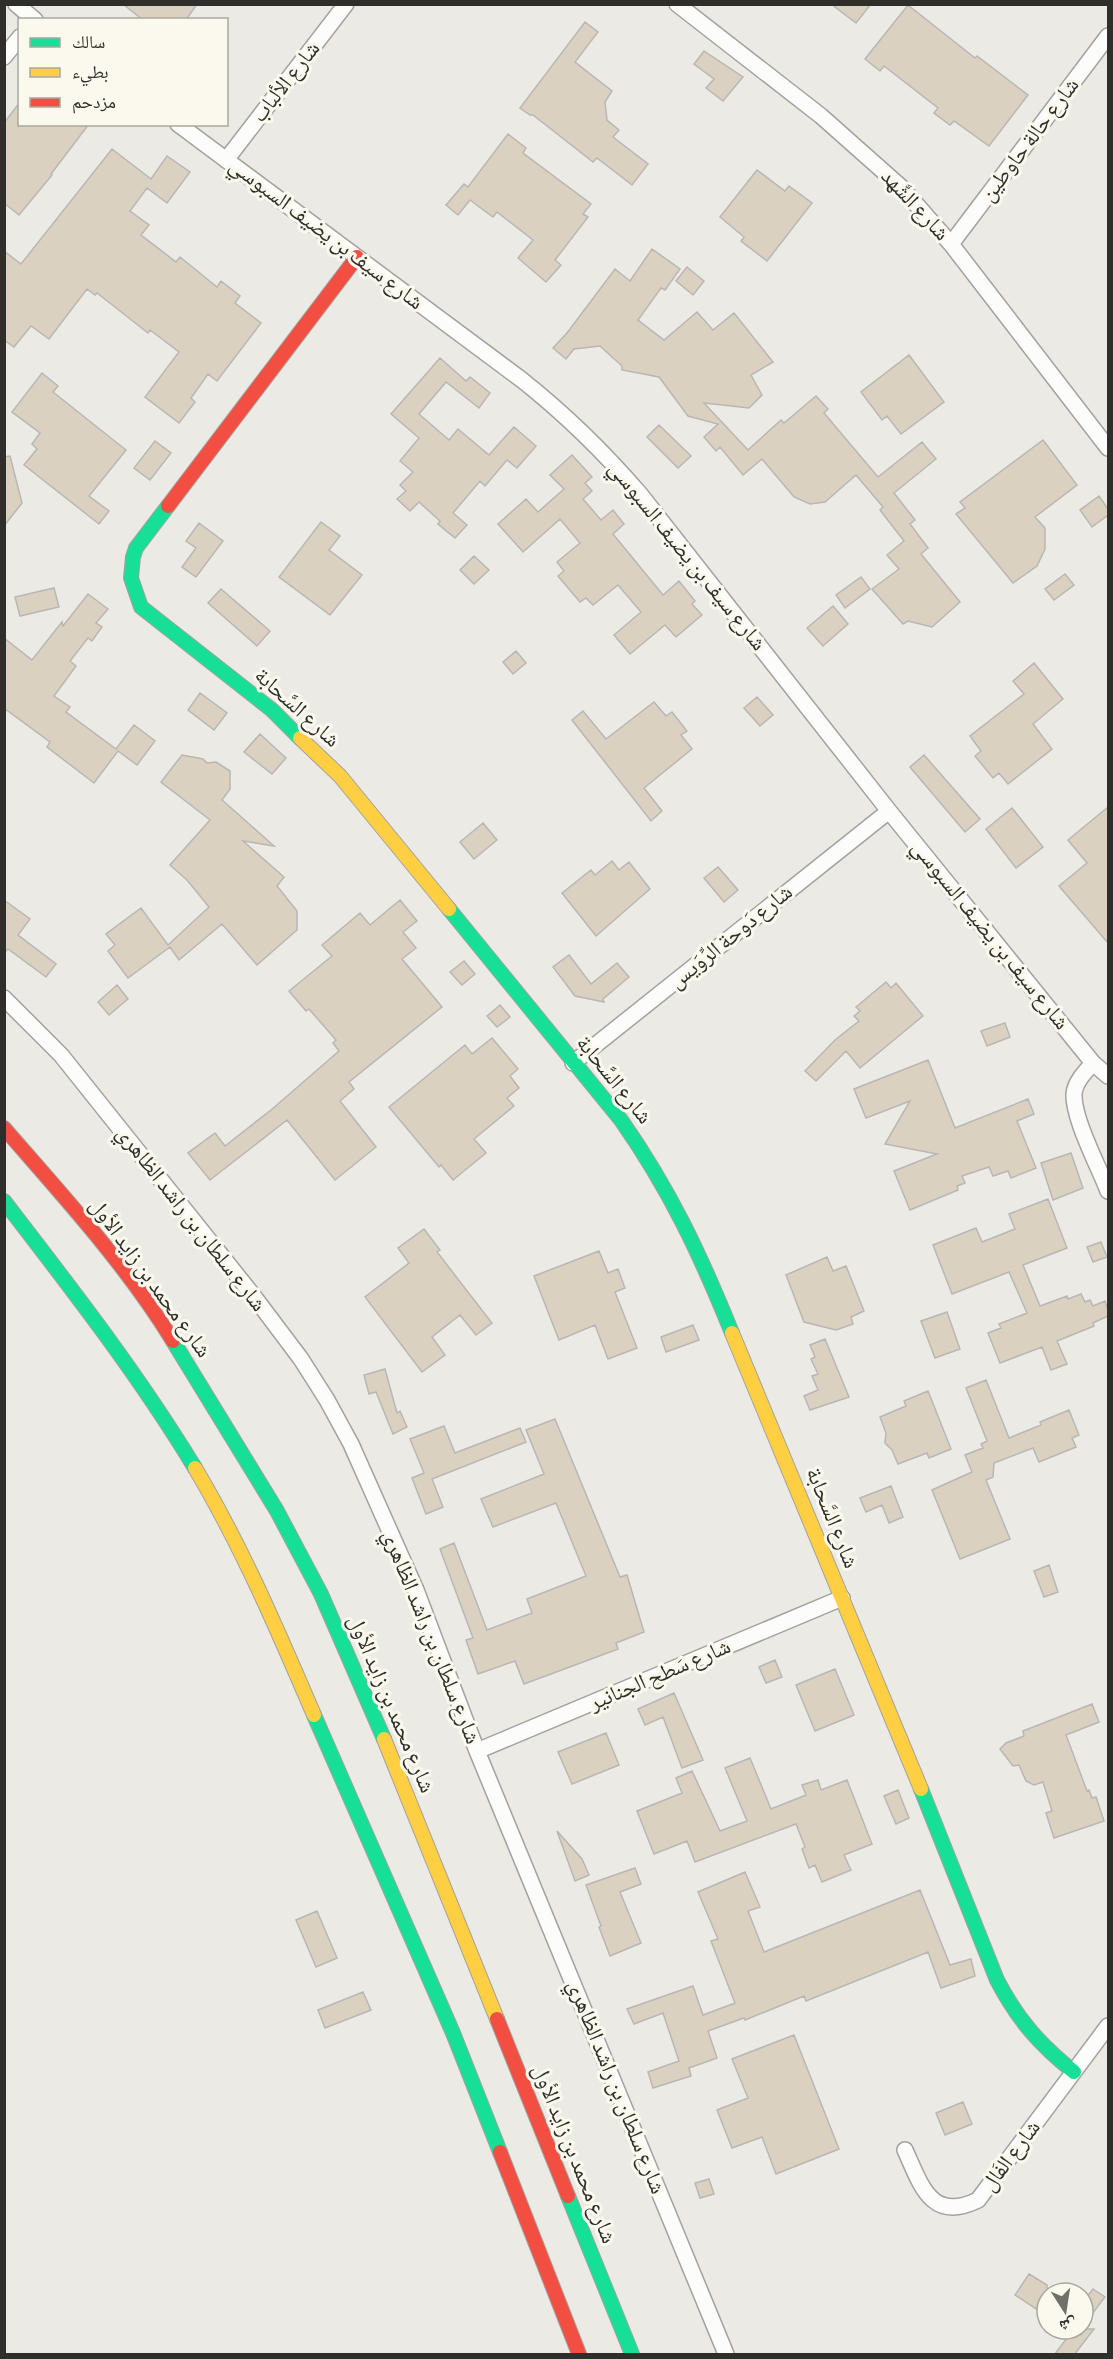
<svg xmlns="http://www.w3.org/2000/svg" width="1113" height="2359" font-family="'Sofia Sans Condensed','Noto Naskh Arabic',sans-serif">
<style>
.building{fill:#dad1c1;stroke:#b9b7b4;stroke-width:1.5}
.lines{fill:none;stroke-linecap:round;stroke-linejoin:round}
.street-casing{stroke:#a3a29e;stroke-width:18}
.fast-casing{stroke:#a3a29e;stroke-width:16}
.slow-casing{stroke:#a3a29e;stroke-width:16}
.jam-casing{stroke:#a3a29e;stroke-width:16}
.street{stroke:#fcfcfb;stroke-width:15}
.fast{stroke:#16e098;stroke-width:14}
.slow{stroke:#ffcf43;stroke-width:14}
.jam{stroke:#f24e42;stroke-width:14}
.labels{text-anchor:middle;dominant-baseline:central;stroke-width:6;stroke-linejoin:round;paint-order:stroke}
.street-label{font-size:22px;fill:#2f2e2a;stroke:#fbf9ee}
</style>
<rect width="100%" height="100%" fill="#ebeae4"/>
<!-- building -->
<path class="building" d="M123,4H197L186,20H143Z
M831,4H871L856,23Z
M908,5L975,58L977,56L1028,95L989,146L954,121L950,125L934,113L938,108L884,66L880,71L865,59Z
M585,22L598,32L575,62L612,91L605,102L607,120L619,130L613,137L648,164L632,185L597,158L593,162L533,115H530L520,108Z
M704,51L743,77L723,101L706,88L714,79L694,64Z
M20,102V124H89L51,174L52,175L19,215L4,203V123Z
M508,134L526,148L523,153L591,204L583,214L588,217L555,260L561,265L546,282L518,258L533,240L497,212L493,217L470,200L458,215L446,205L464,184L468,187Z
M112,149L151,179L167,156L190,172L167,203L147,188L130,211L149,225L141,235L176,262L180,257L217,287L221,281L240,296L235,303L261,323L217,381L208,374L191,398L195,402L179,423L145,397L179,352L150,330L148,333L97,293L95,295L87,289L49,339L31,326L14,347L4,340V251L21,264Z
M757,170L785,191L789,186L812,203L767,261L741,241L744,237L720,217Z
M652,249L680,269L665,290L661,288L638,320L664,340L697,312L713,330L734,313L773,362L751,375L762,395L749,408L704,403L748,450L781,420L784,423L816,396L828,409L824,413L878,477L922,442L936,459L894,493L915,520L910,524L928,548L921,554L960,602L932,627L908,621L903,624L872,589L899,569L887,555L904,541L880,510L883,507L856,475L825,502L810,504L794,497L762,459L743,475L720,447L716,451L704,437L718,424L688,416L659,377L622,370V366L600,346L574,349L566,359L553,348L567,333L615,269L630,281Z
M687,267L704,281L693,295L676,281Z
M909,355L944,402L901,434L887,416L882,420L861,392Z
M440,358L466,381L470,377L490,393L479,408L446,382L419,414L449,440L458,429L489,455L514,427L536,446L517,468L507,460L485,486L480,481L453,513L467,525L455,538L438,524L440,521L419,502L410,511L397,499L406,491L400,485L413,472L400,461L419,438L391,414Z
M42,373L58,386L53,392L126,450L89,496L109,511L99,524L24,465L37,449L32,444L40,433L12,412Z
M659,425L691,456L678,468L647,437Z
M1043,440L1077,485L1035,517L1045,528V549L1037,566L1013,583L956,514L965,508L960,502Z
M155,441L171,453L150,480L134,468Z
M572,455L592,477L585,483L592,491L583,499L601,520L613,510L624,524L613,534L663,595L679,581L695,601L692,604L702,615L676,637L665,625L630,654L614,635L641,612L618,585L593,605L586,598L580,602L558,576L564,571L557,562L580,543L560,519L523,552L498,524L526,499L538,512L564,489L550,475Z
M10,456L22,503L4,526V457Z
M1099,496L1108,509V515L1092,527L1080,510Z
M321,522L340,536L329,550L362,575L330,615L279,577Z
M199,523L223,541L196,577L182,567L196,548L186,541Z
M474,556L489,570L474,584L460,570Z
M1065,574L1074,585L1054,600L1045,589Z
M861,577L870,589L845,608L836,595Z
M54,588L59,607L20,616L15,597Z
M221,589L270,631L257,646L208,603Z
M88,594L108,609L96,623L102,627L92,641L88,638L70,661L76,666L54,696L70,707L66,712L116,749L134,725L155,741L137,765L118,751L94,783L47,747L50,742L4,708V638L32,660L62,622L63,626Z
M833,606L848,624L823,646L807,628Z
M516,651L526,663L513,674L503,662Z
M1034,663L1063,699L1033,724L1052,749L1008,784L999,773L993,778L975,756L981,751L970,736L1024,694L1013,681Z
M200,693L227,713L214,730L188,710Z
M757,697L773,715L760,726L744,708Z
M654,702L666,716L672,712L687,731L681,735L692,749L644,788L662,811L651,821L572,720L583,711L606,739Z
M260,734L286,758L272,774L244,752Z
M182,755L203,759L207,763L216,762L230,771V789L222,800L274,846L243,841L284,877L277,886L297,911V930L257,965L222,924L179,960L170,947L128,978L108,951L115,945L106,934L141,908L168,945L209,907L187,880L170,865L210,820L161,782Z
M924,755L980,819L965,832L910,767Z
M1108,807V943L1059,886L1087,863L1068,840Z
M1012,808L1043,847L1016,868L986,829Z
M483,823L497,840L474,859L460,842Z
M612,861L619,870L629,862L650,889L596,936L562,893L591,870L595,875Z
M718,867L738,890L724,902L704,878Z
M4,900L30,919L18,935L56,964L46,977L8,949L4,953Z
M400,900L417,921L403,932L416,948L402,959L442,1007L349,1082L354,1089L340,1101L376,1147L335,1180L287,1120L210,1180L188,1153L215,1133L225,1146L271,1110L339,1051L333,1043L336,1040L309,1009L306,1011L289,991L332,956L322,945L360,913L370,925Z
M569,955L591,984L617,963L629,977L603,999L604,1002L575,996L553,967Z
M464,961L475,974L462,985L450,972Z
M886,982L891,988L896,983L923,1016L860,1068L846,1051L816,1081L805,1071L835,1040L859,1021L854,1016L860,1011L856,1007Z
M117,985L128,999L109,1015L98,1002Z
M500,1005L510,1017L497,1027L487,1016Z
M1005,1023L1010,1037L987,1046L981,1031Z
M492,1038L518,1069L510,1076L519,1088L507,1098L514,1106L474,1139L486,1153L453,1180L441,1165L439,1167L389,1107L465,1045L472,1054Z
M928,1060L955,1128L1028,1099L1034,1114L1017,1121L1036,1168L1011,1178L1008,1171L993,1176L989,1167L962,1176L965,1183L957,1186L958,1190L910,1210L894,1171L937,1154L885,1144L910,1101L866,1118L854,1089Z
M1071,1153L1083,1188L1053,1200L1041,1163Z
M1048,1199L1067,1248L1023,1265L1040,1306L1067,1296L1068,1299L1081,1294L1085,1302L1090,1300L1093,1306L1105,1301L1108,1310V1316L1093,1323L1094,1326L1057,1341L1067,1364L1051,1370L1042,1347L1000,1363L988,1333L1001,1328L999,1324L1027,1313L1009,1272L952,1294L933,1245L976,1228L982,1242L1015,1229L1009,1214Z
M424,1229L440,1250L437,1252L492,1323L476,1335L460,1315L432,1337L445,1355L422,1372L365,1297L409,1263L398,1248Z
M1101,1242L1107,1257L1093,1262L1087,1247Z
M599,1251L608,1273L618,1269L625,1288L615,1292L637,1348L608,1359L595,1325L559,1340L534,1276Z
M827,1257L833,1271L846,1266L864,1311L851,1317L853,1324L836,1330L804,1322L786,1275Z
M947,1312L960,1349L935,1358L921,1321Z
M693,1325L699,1340L666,1352L661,1337Z
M825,1339L849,1397L810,1410L804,1396L818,1390L812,1376L818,1374L811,1359L815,1357L810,1345Z
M385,1369L397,1413L400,1411L407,1427L393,1434L376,1392L369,1394L364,1375Z
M986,1380L1009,1438L1041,1425L1040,1422L1069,1410L1079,1435L1072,1438L1076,1447L1039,1462L1033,1448L994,1463L993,1477L986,1480L1010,1539L960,1559L932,1490L972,1472L965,1455L983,1448L981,1444L987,1441L966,1388Z
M928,1391L951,1449L929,1458L927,1453L898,1464L892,1450L885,1443L886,1433L880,1417L906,1406L904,1401Z
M555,1419L620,1577L627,1575L644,1632L616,1643L618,1649L524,1684L515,1661L478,1674L466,1640L473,1638L440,1549L454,1543L487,1630L532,1613L527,1599L586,1576L556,1503L493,1527L481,1499L544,1474L526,1430Z
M444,1426L455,1453L520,1428L526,1442L432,1479L443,1507L426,1514L412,1478L424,1473L410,1439Z
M891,1486L903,1517L889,1523L882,1505L866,1512L860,1498Z
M1049,1565L1058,1592L1044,1597L1034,1571Z
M775,1660L782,1677L766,1683L759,1667Z
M835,1669L854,1715L815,1731L796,1685Z
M674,1693L703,1760L682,1768L663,1717L645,1725L638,1709Z
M1092,1704L1099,1722L1066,1735L1087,1791L1089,1790L1092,1798L1096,1797L1104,1821L1054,1838L1046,1813L1052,1811L1043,1782L1034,1785L1026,1781L1019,1765L1013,1766L1000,1749L1006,1743L1024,1736L1023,1731Z
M606,1733L619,1765L572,1784L558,1752Z
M750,1758L771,1809L806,1795L802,1785L818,1780L821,1790L847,1780L872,1844L844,1855L851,1870L822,1882L815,1865L809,1868L802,1849L805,1847L796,1824L695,1862L687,1841L654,1854L637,1811L682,1793L676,1778L692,1771L720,1831L747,1821L725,1768Z
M898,1790L909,1818L896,1824L884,1796Z
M557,1831L582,1859L589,1875L575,1881Z
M635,1868L641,1884L620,1892L641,1943L610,1956L599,1927L601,1926L586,1885Z
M745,1872L760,1907L748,1911L764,1952L920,1890L950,1965L971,1959L975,1976L941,1988L928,1952L806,2001L804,1996L745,2020L744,2018L708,2031L717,2058L689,2068L691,2076L653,2088L648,2072L679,2061L663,2013L634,2024L627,2009L693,1986L703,2015L735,2003L711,1941L718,1939L698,1892Z
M317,1911L337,1958L316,1967L296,1920Z
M363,1992L371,2010L325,2028L318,2010Z
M794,2035L839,2149L776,2174L762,2137L732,2148L717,2110L748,2098L732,2059Z
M963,2102L972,2124L945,2135L936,2113Z
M709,2179L714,2194L700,2198L695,2183Z
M1029,2274L1047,2285V2316L1015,2295Z
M1093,2289L1105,2297L1083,2326V2302Z
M1074,2329H1094L1074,2355H1054Z"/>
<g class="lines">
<!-- street casing -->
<g class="street-casing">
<path id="street" d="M16,4L35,20
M677,4L821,116L901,187L951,244L1108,448
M4,57L20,37
M178,124L522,380C566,415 603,451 640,494L889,811L1093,1063L1108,1076
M226,160L346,4
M951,244L1108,36
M4,998L61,1055L252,1294L301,1359L327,1400L351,1444L416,1590L477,1751L726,2354
M573,1063L889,811
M1093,1063C1085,1072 1075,1082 1074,1094C1073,1119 1099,1167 1108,1191
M477,1751L842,1598
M905,2150C921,2185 931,2223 978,2200L1108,2026"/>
</g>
<!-- fast casing -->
<g class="fast-casing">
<path id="fast" d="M168,506L136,548L133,557L131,578L141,607L272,710L300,738
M449,909L621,1120C670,1190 700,1254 732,1333
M4,1201C71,1288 138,1374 195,1468
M173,1341L277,1511L321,1594L384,1739
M314,1715L453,2033L500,2152
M921,1789L997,1980C1018,2020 1039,2044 1074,2072
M568,2196L632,2354"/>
</g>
<!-- slow casing -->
<g class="slow-casing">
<path id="slow" d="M300,738L340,776L449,909
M732,1333L921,1789
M195,1468C242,1547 278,1631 314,1715
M384,1739L497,2019"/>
</g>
<!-- jam casing -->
<g class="jam-casing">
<path id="jam" d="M168,506L357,257
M4,1128C63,1196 125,1263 173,1341
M497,2019L568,2196
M500,2152L579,2354"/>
</g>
<!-- street -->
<use href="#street" class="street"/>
<!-- fast -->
<use href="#fast" class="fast"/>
<!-- slow -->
<use href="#slow" class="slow"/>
<!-- jam -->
<use href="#jam" class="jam"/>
</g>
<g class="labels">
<!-- street labels -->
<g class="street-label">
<text transform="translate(286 82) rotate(-52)">شارع الألباب</text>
<text transform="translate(1030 140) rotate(-53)">شارع حالة حاوطين</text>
<text transform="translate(915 205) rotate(47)">شارع الشَّهد</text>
<text transform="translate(326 234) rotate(37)">شارع سيف بن يضيف السبوسي</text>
<text transform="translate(687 556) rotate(51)">شارع سيف بن يضيف السبوسي</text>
<text transform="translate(297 708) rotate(42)">شارع السَّحابة</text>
<text transform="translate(990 935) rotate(51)">شارع سيف بن يضيف السبوسي</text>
<text transform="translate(731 937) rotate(-39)">شارع دَوحة الرِّوَيس</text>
<text transform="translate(614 1080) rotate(51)">شارع السَّحابة</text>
<text transform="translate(191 1219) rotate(52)">شارع سلطان بن راشد الظاهري</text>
<text transform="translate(150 1278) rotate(54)">شارع محمد بن زايد الأول</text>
<text transform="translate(832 1518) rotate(68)">شارع السَّحابة</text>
<text transform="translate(431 1637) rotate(68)">شارع سلطان بن راشد الظاهري</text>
<text transform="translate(660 1675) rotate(-23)">شارع سَطح الجنانير</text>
<text transform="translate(391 1704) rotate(67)">شارع محمد بن زايد الأول</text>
<text transform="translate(616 2087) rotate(68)">شارع سلطان بن راشد الظاهري</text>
<text transform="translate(574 2154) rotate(68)">شارع محمد بن زايد الأول</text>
<text transform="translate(1011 2156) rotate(-53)">شارع الفَال</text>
</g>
</g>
<!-- border -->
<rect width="1113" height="2359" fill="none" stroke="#2f2e2a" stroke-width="12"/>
<!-- legend -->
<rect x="18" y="18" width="210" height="108" fill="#fbf9ee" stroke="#a9a8a0" stroke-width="1.5"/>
<rect x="30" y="38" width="30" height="9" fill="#16e098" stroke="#a9a8a0" stroke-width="1.5"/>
<text x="72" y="48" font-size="18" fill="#2f2e2a">سالك</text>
<rect x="30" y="68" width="30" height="9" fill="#ffcf43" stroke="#a9a8a0" stroke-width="1.5"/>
<text x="72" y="78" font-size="18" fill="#2f2e2a">بطيء</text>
<rect x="30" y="98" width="30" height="9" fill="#f24e42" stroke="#a9a8a0" stroke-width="1.5"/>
<text x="72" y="108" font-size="18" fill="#2f2e2a">مزدحم</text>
<!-- north arrow -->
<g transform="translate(1065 2311) rotate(168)"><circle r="28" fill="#fbf9ee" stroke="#a9a8a0" stroke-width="1.5"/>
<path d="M0-4.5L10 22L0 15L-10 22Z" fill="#71706b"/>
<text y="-9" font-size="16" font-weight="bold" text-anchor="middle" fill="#2f2e2a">ش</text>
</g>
</svg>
